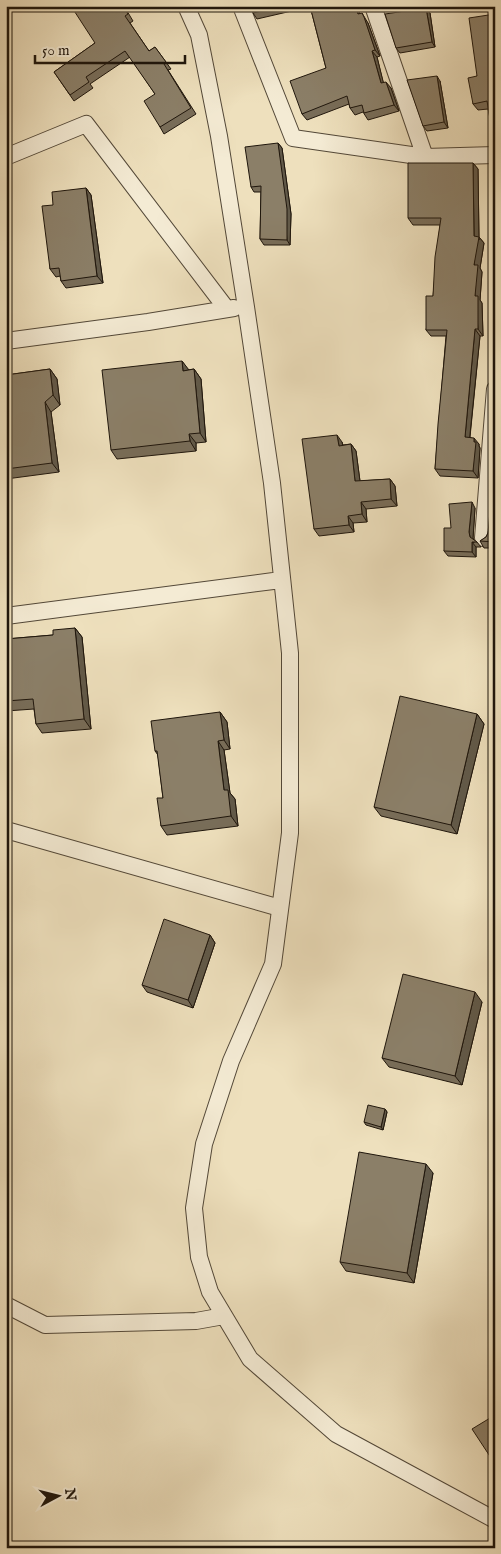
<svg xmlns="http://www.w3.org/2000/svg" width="501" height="1554" font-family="'IM FELL English',serif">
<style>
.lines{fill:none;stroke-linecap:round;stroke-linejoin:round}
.street-casing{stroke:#534838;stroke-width:18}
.street{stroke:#f4ebd4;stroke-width:16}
.wall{fill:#786d59;stroke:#1f160c}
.shaded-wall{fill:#615949;stroke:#1f160c}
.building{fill:#8b7f68;stroke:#1f160c}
</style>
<rect width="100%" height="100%" fill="#eee0bd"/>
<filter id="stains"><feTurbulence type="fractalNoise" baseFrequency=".004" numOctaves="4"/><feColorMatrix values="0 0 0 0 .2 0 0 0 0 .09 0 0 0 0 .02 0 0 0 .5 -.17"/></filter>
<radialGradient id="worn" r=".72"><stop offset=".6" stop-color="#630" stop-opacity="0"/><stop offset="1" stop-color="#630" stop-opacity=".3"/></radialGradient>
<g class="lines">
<!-- street casing -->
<g class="street-casing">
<path id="street" d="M186,6L199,35L219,136L246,307L272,483L290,653V833L273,964L231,1061L204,1144L194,1208L199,1257L210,1292L250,1359L336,1434L495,1520
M241,6L293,138L425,157L495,155
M373,6L425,157
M6,153L8,156L86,124L226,308
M6,341L148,322L234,308
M483,538L495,389
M6,616L281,580
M6,830L280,908
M6,1305L45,1325L196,1321L224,1316"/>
</g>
<!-- street -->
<use href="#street" class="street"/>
</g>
<!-- wall -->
<path class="wall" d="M124,6L133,21L130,23L149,51L155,47L171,69L168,70L196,114L164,134L160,127L155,94L130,57L90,84L93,88L74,101L54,72L95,43Z
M251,6H295L296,10L257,19L253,13Z
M310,6H357L360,14L368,23L380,56L377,57L383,82L391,88L399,111L368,120L363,112L355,115L350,108L349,104L307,120L302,114L326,68Z
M430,13L435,47L400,53L396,48Z
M495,14V129L491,124L488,109L478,110L473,104L477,76Z
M440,81L448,128L427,131L423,126Z
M278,143L282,148L291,214L290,245H264L260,239L261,192H254L251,187Z
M473,163L478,169L479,237L484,243L480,268L482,272L480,300L482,303L483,336H480L470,437L479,444V446L480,448L478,478L440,476L435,469L446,336H431L426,330L433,296L440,225H413L408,218Z
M86,188L91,195L103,283L66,288L61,281L60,276L56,277L50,269L53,205Z
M182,361L188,370L194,369L201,379L206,442L196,443V451L117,459L111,450Z
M50,369L57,379L60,405L51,412L59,472L6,479V375Z
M342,442L343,445L351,444L356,451L360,481L390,479L395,486L397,506L366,509L367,522L353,523L354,532L319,536L314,529Z
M495,499V548H484L480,541L486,537L488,533Z
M475,508L473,538L474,540L477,542L481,547H476V557L448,556L444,551L451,528Z
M75,628L82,637L91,729L42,733L36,724L34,709L6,711V639L53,635Z
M220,712L227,722L230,749L224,750L230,793L235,799L238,826L167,835L161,826L163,798L158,755L155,751Z
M477,714L484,724L457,834L381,816L374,807Z
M210,935L215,943L193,1008L147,992L142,985Z
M482,1002L462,1085L389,1067L382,1058Z
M385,1109L387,1112L383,1130L366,1125L364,1122Z
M433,1173L414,1283L346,1271L340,1262Z"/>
<!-- shaded-wall -->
<path class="shaded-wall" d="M355,6H357L362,20L358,14Z
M426,8L430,13L435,47L432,42Z
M362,13L368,23L380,56L375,50Z
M372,51L377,57L385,89L381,83Z
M437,76L440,81L448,128L444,122Z
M386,82L391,88L399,111L394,105Z
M278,143L282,148L291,214L290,245L287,240Z
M473,163L478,169L479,240V237L484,243L480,268L482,272L480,300L482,303L483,336L478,329L475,296Z
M86,188L91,195L103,283L97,276Z
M475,329L480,336L469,444L465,437Z
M182,361L189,370L183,371Z
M50,369L57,379L60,405L53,395Z
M194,369L201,379L206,442L200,433Z
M45,402L51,412L59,472L52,463Z
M189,434L196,443V451L190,441Z
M337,435L342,442L344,453L339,446Z
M474,438L479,444V446L480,448L478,478L473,471Z
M351,444L356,451L361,489L355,481Z
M390,479L395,486L397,506L391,499Z
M361,502L366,509L367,522L362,514Z
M472,502L475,508L473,538L474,543L470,537L469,532Z
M348,516L353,523L354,532L349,525Z
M472,542L476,547V557L472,552Z
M75,628L82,637L91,729L84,719Z
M220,712L227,722L230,749L224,740Z
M477,714L484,724L457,834L451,825Z
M218,741L224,750L230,793L235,799L238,826L231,816L224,790Z
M210,935L215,943L193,1008L188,1000Z
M475,992L482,1002L462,1085L455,1076Z
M385,1109L387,1112L383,1130L381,1127Z
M426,1164L433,1173L414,1283L407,1273Z"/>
<!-- building -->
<path class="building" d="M71,6H123L128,14L125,16L149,51L155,47L166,62L164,64L191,108L160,127L144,101L155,94L125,51L86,77L89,82L70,95L54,72L95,43Z
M251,6H283L253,13Z
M310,6H355L358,14L362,13L364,17L375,50L372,51L381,83L386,82L394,105L364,113L362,105L350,108L347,96L302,114L290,81L326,68Z
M426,8L432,42L396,48L385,14Z
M495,14V123L491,124L487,101L473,104L468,78L477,76L469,18Z
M437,76L444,122L423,126L407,80Z
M278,143L287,209V240L260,239L261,186L251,187L245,147Z
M408,163H473L474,236L479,237L474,265H478L475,296H478V329H475L465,437L474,438V442H476L473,471L435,469L438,424L447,330H426V296H433L435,257L441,218H408Z
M86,188L97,276L61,281L59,268L50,269L42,206L53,205L52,192Z
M182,361L183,371L194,369L200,433L189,434L190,441L111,450L102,370Z
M50,369L53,395L45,402L52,463L6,469V375Z
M337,435L339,446L351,444L355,481L390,479L391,499L361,502L362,514L348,516L349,525L314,529L302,439Z
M495,499V542L480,541L486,537L488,533L491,500Z
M472,502L469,532L470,537L477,542H472V552L444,551V528H451L449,504Z
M75,628L84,719L36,724L33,699L6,701V639L53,635V630Z
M400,696L477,714L451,825L374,807Z
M220,712L224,740L218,741L224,790H228L231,816L161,826L157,798H163L157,751H155L151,721Z
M164,919L210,935L188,1000L142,985Z
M403,974L475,992L455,1076L382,1058Z
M368,1105L385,1109L381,1127L364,1122Z
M359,1152L426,1164L407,1273L340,1262Z
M495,1415V1464L472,1429Z"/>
<!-- margin -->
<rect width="501" height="1554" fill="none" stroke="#eee0bd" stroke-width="25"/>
<rect x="8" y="8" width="486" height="1539" fill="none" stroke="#1f160c" stroke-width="2.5"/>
<rect x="12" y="12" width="476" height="1529" fill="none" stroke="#1f160c"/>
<!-- north arrow -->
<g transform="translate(58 1496) rotate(83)" stroke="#f4ebd4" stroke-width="4" paint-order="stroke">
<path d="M0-4L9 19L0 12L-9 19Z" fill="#1f160c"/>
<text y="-8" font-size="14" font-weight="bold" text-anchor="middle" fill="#1f160c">N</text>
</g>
<!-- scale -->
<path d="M35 55v8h150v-8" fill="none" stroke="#1f160c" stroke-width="2.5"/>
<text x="42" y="55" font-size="15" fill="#1f160c" stroke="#f4ebd4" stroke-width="4" paint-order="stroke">50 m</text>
<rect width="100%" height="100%" filter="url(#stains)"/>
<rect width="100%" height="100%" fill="url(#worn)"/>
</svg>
